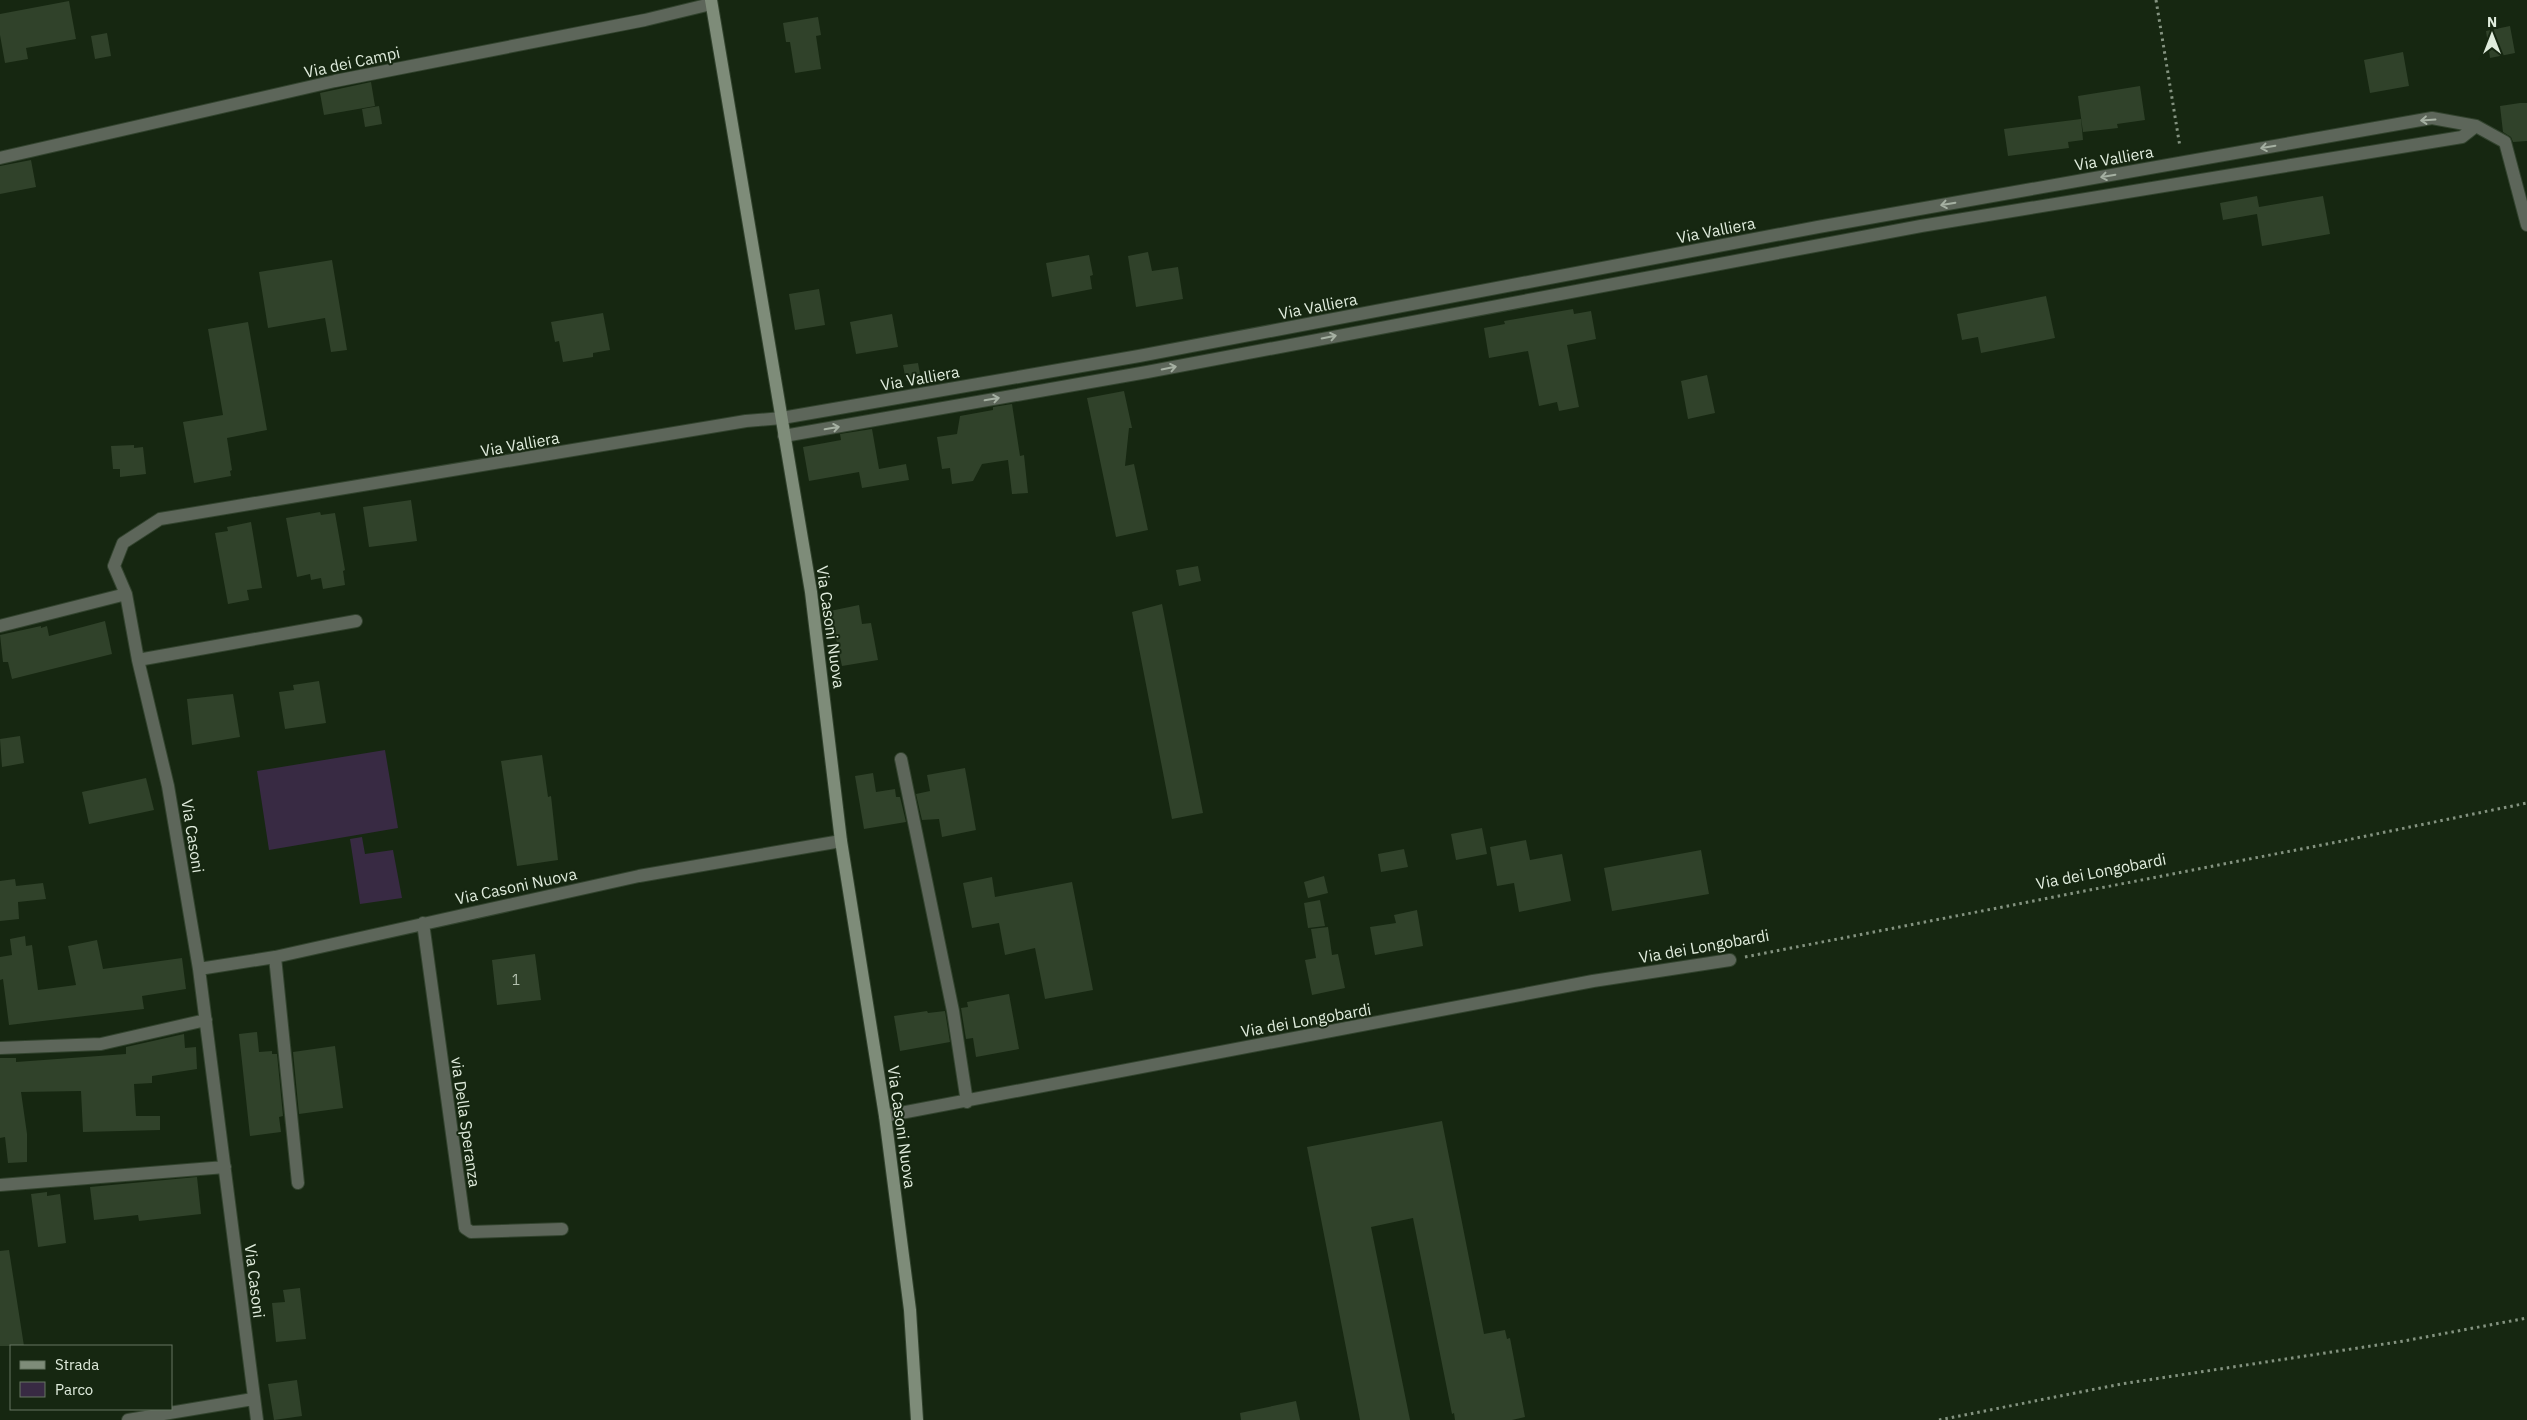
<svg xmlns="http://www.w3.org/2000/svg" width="2527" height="1420" font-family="'IBM Plex Sans',sans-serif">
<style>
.green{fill:#382a43}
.building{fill:#30422a}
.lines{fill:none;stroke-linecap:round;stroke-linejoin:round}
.street-casing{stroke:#32432e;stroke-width:14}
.secondary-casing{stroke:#32432e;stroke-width:14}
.path{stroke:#849380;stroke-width:3;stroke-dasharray:2.5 4;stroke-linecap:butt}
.street{stroke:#5d665a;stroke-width:12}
.secondary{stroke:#7e8c79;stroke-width:12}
.oneway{stroke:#a5b0a2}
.labels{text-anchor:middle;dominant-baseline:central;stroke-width:4;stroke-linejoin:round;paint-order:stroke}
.number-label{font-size:14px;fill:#b4c2b0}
.street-label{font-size:16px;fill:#e0ecdd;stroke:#162711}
</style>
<rect width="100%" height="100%" fill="#162711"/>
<!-- green -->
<path class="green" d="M385,750L398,828L269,850L257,771Z
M362,837L365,854L393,850L402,898L360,904L350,839Z"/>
<!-- building -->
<path class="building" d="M69,1L76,39L26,48L28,59L5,63L0,35V14Z
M818,17L821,35L816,36L821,69L795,73L790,42H786L783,23Z
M2510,26L2515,53L2490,58L2486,31Z
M107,33L111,56L95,59L91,36Z
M2403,52L2409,86L2370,93L2364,60Z
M371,82L375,106L324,115L320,93Z
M2140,86L2145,120L2117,124L2118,128L2083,132L2078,96Z
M2520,103H2527V141L2513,142L2511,137L2503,132L2500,106Z
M379,106L382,124L365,127L362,109Z
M2081,119L2083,140L2068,142L2069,148L2008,156L2004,129Z
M31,160L36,187L0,194V166Z
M2257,196L2259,207L2323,196L2330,234L2262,246L2257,214L2223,220L2220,203Z
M1148,252L1152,271L1178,267L1183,299L1136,307L1128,256Z
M1089,255L1093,275L1090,276L1092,289L1052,297L1046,263Z
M332,260L347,350L331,352L325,318L268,328L259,272Z
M819,289L825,325L795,330L789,294Z
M2046,296L2055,338L1981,353L1978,337L1962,340L1957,314Z
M1573,309L1574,314L1591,311L1596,339L1567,345L1579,407L1559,411L1557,402L1539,406L1528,351L1489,358L1484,328L1505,324L1504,321Z
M603,313L610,350L593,353V357L563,362L559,341L555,342L551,322Z
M892,314L898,347L856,354L850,322Z
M248,322L267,430L227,438L232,470L230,471L231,476L194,483L183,422L223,415L208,329Z
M918,363L921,379L906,381L903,365Z
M1707,375L1715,413L1688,419L1681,381Z
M1124,391L1132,428H1129L1125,466L1134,464L1148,530L1116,537L1087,398Z
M1012,404L1020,456L1024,455L1028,493L1012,494L1008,460L982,464L973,481L952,484L950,468L942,469L937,437L957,434L960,416L993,410V407Z
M872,429L879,469L906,464L909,480L862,488L859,472L809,481L803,447L841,440L840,434Z
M134,445V448L143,447L146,474L120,477V469H113L111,446Z
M411,500L417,541L369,547L363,507Z
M320,512L321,515L335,513L345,570L343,571L345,585L323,589L321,578L311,580L310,574L297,577L286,518Z
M251,522L262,588L247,590L249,600L228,604L215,533L228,531L227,527Z
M1198,566L1201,581L1179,586L1176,570Z
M1162,604L1203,813L1172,819L1132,612Z
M859,605L862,624L871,623L878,660L842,666L830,611Z
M105,621L112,654L12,679L8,662H3L0,635L41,626V628L47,626L49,636Z
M319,681L326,723L285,729L279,692L294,690L293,685Z
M233,694L240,737L192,745L187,699Z
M20,736L24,763L2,767L0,739Z
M542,755L548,797L551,796L558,860L517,866L501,761Z
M965,768L976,830L942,837L939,819L922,820L916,794L930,791L927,775Z
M873,773L876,792L895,789L896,797H900L906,822L864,829L855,776Z
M146,778L154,810L89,824L82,792Z
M1482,828L1487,854L1456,860L1451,834Z
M1526,840L1530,860L1562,854L1571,901L1519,912L1514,883L1497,886L1490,847Z
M1404,849L1408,867L1381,872L1378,854Z
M1701,850L1709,894L1612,911L1604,868Z
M1324,876L1328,893L1308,898L1304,882Z
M992,877L995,897L1072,882L1093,990L1045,999L1035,948L1005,955L999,923L972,928L963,883Z
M15,879L16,886L43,883L46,899L18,902L19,919L0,921V881Z
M1320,900L1325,926L1308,928L1304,903Z
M1417,910L1423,946L1375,955L1370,927L1396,923L1394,915Z
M1328,927L1332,955L1338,954L1345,988L1312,995L1305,960L1316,958L1311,929Z
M25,936L26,946L32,945L38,990L76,985L68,946L97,940L103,969L182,958L186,989L142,996L144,1009L9,1025L3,979L0,980V957L12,955L10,939Z
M535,954L541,1000L497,1005L492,960Z
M1009,994L1019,1049L976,1057L973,1038L966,1039L961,1008L968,1007L967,1002Z
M927,1011L928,1013L945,1011L950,1042L900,1051L894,1016Z
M257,1032L259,1052L272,1051V1054H277L283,1116L279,1117L281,1132L250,1136L239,1034Z
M184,1034L185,1048L196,1047L197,1069L152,1076V1083L134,1084L136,1116H160V1130L83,1132L81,1091L21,1092L27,1134V1162L8,1163L5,1137L0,1138V1058H16V1062L126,1054V1047Z
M335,1046L343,1108L299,1114L293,1052Z
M1442,1121L1484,1334L1505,1330L1507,1339L1510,1338L1525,1417L1512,1420H1455L1454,1413L1452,1414L1413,1218L1371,1227L1410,1420H1360L1307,1147Z
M197,1177L201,1214L139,1221L138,1215L94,1220L90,1187Z
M47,1192V1196L60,1194L66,1243L38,1247L31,1194Z
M9,1250L24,1346H0V1251Z
M300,1288L306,1339L276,1342L272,1303L285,1302L283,1290Z
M297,1380L302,1416L274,1420L268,1384Z
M1296,1401L1300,1420H1241L1240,1413Z"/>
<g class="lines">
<!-- street casing -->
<g class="street-casing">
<path id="street" d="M0,158L335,81L645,20L711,4
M784,436L1147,372L1921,226L2462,137L2476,126
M126,594L114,566L123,543L160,519L746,421L782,418L1139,356L1818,227L2432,118L2476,126L2505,142L2527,225
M0,626L126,594L138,660L168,786L199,969L257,1420
M138,660L356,621
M901,759L953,1011L967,1102
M423,923L465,1228L471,1232L562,1229
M275,957L298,1183
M199,969L275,957L639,876L841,841
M0,1048L101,1044L206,1020
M885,1116L1593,981L1730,960
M0,1185L225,1167
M128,1420L253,1399"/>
</g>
<!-- secondary casing -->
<g class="secondary-casing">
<path id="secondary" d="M711,0L811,592L841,841L885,1116L910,1310L917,1420"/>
</g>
<!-- path -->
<path class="path" d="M2156,0L2180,147
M1745,957L2337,842L2527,803
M1939,1420L2121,1384L2404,1341L2527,1318"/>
<!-- street -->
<use href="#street" class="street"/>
<!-- secondary -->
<use href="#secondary" class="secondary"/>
</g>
<!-- one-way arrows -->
<defs><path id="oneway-shaft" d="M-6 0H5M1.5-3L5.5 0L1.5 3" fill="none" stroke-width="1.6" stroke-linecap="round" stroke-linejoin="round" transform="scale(1.25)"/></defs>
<g class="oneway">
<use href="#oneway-shaft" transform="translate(2428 120) rotate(176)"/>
<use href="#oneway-shaft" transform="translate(2268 147) rotate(170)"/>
<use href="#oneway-shaft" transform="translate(2108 176) rotate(170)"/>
<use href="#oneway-shaft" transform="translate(1948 204) rotate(170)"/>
<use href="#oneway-shaft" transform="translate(1329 337) rotate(-11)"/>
<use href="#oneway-shaft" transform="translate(1169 368) rotate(-11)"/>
<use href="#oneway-shaft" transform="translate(992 399) rotate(-10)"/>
<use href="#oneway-shaft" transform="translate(832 428) rotate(-10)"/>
</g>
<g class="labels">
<!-- number labels -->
<g class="number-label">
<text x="516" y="980">1</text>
</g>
<!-- street labels -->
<g class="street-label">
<text transform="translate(352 62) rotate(-12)">Via dei Campi</text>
<text transform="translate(2114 158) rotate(-10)">Via Valliera</text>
<text transform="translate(1716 230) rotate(-11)">Via Valliera</text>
<text transform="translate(1318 306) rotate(-11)">Via Valliera</text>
<text transform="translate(920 378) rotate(-10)">Via Valliera</text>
<text transform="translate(520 444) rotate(-10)">Via Valliera</text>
<text transform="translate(831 627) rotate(82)">Via Casoni Nuova</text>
<text transform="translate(193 836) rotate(81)">Via Casoni</text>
<text transform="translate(2101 871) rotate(-11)">Via dei Longobardi</text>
<text transform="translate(516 886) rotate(-12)">Via Casoni Nuova</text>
<text transform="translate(1704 946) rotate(-10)">Via dei Longobardi</text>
<text transform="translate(1306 1020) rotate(-10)">Via dei Longobardi</text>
<text transform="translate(466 1122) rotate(82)">via Della Speranza</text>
<text transform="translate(902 1127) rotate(82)">Via Casoni Nuova</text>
<text transform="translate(255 1281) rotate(83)">Via Casoni</text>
</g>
</g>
<!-- legend -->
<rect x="10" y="1345" width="162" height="65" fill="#162711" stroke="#677663"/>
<rect x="20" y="1361" width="25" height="8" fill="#7e8c79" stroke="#677663"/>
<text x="55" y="1370" font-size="15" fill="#e0ecdd">Strada</text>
<rect x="20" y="1382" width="25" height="15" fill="#382a43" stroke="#677663"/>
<text x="55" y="1395" font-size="15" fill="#e0ecdd">Parco</text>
<!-- north arrow -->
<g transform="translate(2492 35)" stroke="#162711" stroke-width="4" paint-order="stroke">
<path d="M0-4L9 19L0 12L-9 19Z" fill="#e0ecdd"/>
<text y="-8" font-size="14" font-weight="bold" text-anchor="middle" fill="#e0ecdd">N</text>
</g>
</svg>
